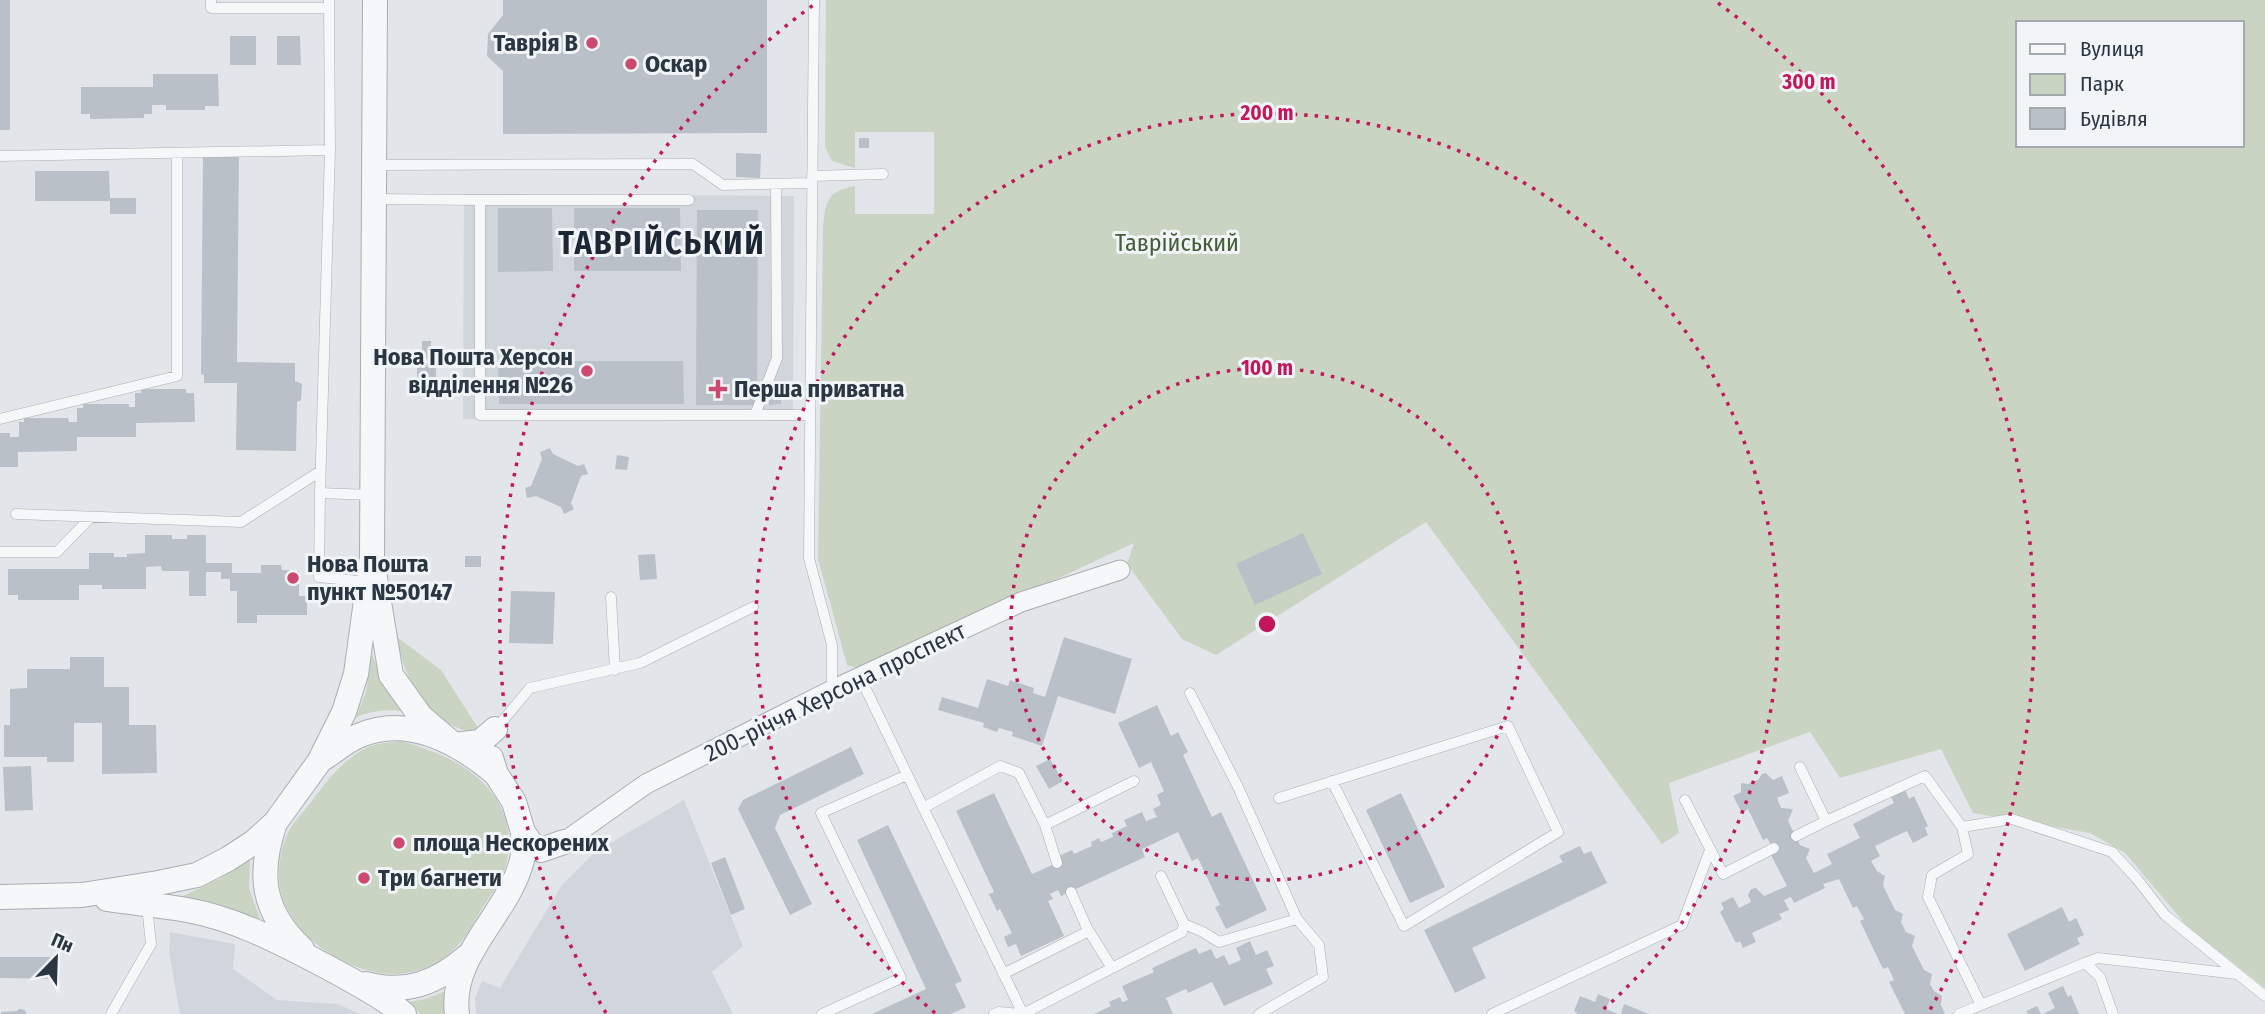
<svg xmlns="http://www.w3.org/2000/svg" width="2265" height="1014" font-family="'Fira Sans Condensed',sans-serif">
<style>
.built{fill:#d0d6dc}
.green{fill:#cad4c3;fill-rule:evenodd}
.building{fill:#b9c0c7}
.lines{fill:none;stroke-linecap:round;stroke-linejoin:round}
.service-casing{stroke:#a7aeb4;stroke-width:11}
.minor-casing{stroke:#a7aeb4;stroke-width:21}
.tertiary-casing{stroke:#a7aeb4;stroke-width:26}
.service{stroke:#f5f7f8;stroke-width:10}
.minor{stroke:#f5f7f8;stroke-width:19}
.tertiary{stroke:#f5f7f8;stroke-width:24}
.ring{fill:none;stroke:#c2185b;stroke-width:3.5;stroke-dasharray:3.5 7}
.poi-dot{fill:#cc4a6f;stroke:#f2f5f7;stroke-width:2.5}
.labels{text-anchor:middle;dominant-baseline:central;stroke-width:6;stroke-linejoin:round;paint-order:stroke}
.poi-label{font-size:24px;font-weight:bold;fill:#2a3642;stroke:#f2f5f7;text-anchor:start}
.park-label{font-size:24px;fill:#445d38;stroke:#f2f5f7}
.street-label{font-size:24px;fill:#2a3642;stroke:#f2f5f7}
.district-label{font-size:32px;font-weight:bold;letter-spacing:2px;fill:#1c2733;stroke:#f2f5f7}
.centre{fill:#c2185b;stroke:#f2f5f7;stroke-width:3.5}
.ring-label{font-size:21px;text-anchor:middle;font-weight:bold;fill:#c2185b;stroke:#f2f5f7;stroke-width:6;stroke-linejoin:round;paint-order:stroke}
</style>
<rect width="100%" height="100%" fill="#e2e6ea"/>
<!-- built -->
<path class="built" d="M464,194L794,196L793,421L463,419Z
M684,800L743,946L712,972L733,1014H476L475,998L482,981L500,988L562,885L595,852Z
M170,932L235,944L233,969L277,1000L338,1004L360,1014H180L169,952Z"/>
<!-- green -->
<path class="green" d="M826,0H2265V988L2186,925L2125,853L2090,833L1973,813L1941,749L1840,778L1810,732L1669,783L1679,833L1662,844L1426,522L1216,655L1182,639L1127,564L1134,543L862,670L847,665L818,559L823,229C825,203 826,191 855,186V214H934V132H855V168L832,161L825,147ZM2018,23H2242V145H2018Z
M397,637L441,670L480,731L477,734C430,725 404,682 397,637Z
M372,654L385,687L402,711C385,709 372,711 356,717L366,692Z
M399,741C456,754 521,791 507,861C504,878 492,893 483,907C472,925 462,946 444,958C411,981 373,977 339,959C316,946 299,932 287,909C274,885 278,850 291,827C297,818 305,810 311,802C327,781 343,759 368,747C377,743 389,743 399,741Z
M250,859L249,888L261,922L224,907L183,896L219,879Z
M448,990L446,1014H420L409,1002L425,999Z"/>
<!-- building -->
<path class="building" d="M0,0H10V130H0Z
M503,0H767V133L503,134V71L487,56L488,34L503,15Z
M230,36H256V65H230Z
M277,36H300L301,65H277Z
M153,74H218L219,106H205V110H166V105H152V114H144V118L90,119V114H81V87H153Z
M859,138H869V148H859Z
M736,153L761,154L760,178L736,177Z
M203,155H239L237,362L295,363V381L302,384L301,400L297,402L296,451L236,450L237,383H204V375L201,374Z
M35,171H109L110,198H136V214H110V201H35Z
M498,208H552L553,271L498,272Z
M574,208H680L681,271H574Z
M697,210H758L757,405H696Z
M422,341H431V359H422Z
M498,361H683L684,404H499Z
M417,363H436V395H417Z
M141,389H186V393H194L195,422L136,423V437H77V451L18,452V467H0V433H10V437H19V422H24V418H68L69,422H77V408H83V404H129V407H135V393H141Z
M769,392H781V404L769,405Z
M550,448L553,454L578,466L584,464L588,474L581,476L571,503L574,509L564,514L561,507L536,496L527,498L525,488L531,486L542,459L540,452Z
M617,455L629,457L627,470L615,469Z
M1303,533L1322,574L1255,605L1236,564Z
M145,535H172V539H187V535H206V563H232V573H261V565H281L282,570L299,571V596H307V615H257V623H237V591H230V579H221V572H206V596H189V571H162L161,566L146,567V589H102V585H79V600H18V595H8V569H89V553H114V557H127V554L145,553Z
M655,554L657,579L640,580L638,555Z
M465,556H481V567H465Z
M511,591L555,592L553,644L509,643Z
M1064,637L1132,659L1115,714L1058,696L1042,746L1012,736L1013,732L999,728L997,732L983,727L984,723L938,710L942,697L978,708L987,679L1008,686L1010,680L1034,688L1033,693L1045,697Z
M70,657H104V687H129V725H156L157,773L102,774V723H74V762H47V757H4V725H10V689L27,688V669H70Z
M1157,705L1171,736L1178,732L1188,752L1183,755L1212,817L1221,812L1267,910L1226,929L1215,907L1220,905L1198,858L1192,861L1178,832L1142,849L1145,857L1061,896L1058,890L1050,894L1053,899L1048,901L1064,936L1021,956L1016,944L1008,947L1004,937L1012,933L1000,909L997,911L989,894L994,892L956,811L994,793L1032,874L1061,861L1059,856L1072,850L1074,854L1092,846L1091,842L1099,838L1101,842L1113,837L1112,833L1127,826L1124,820L1142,812L1146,821L1157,817L1153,809L1161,805L1157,795L1164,791L1151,762L1139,768L1118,723Z
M851,747L864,774L780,815L775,828L812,904L790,915L738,809L743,800Z
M1050,759L1063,781L1049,789L1036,766Z
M31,766L33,810L5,811L3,767Z
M1766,773L1773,780L1782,776L1789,793L1777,798L1781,808L1793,809L1788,821L1800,845L1810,849L1806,858L1814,873L1832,864L1827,854L1860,838L1853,824L1894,803L1891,797L1905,790L1909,799L1914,796L1928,826L1925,828L1928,835L1913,843L1907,831L1875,846L1880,856L1871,861L1877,871L1885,876L1883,885L1895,910L1903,914L1901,922L1906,932L1915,936L1912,946L1924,970L1932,974L1930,984L1934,991L1942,996L1941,1005L1945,1014H1905L1889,982L1894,980L1888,967L1883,969L1860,921L1864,919L1857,906L1853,908L1839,879L1823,884L1825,888L1794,903L1791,897L1784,900L1789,910L1779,914L1782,919L1752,933L1756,942L1743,948L1740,941L1736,943L1720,912L1724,909L1721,903L1733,897L1739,908L1751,902L1748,895L1751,889L1756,888L1764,896L1787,886L1770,853L1775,852L1767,838L1763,840L1748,809L1742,813L1733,796L1741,792V783L1748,784L1758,780L1762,774Z
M1401,793L1445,887L1410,903L1366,810Z
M888,825L962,981L955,984L966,1007L951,1014H872L926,989L857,840Z
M1580,846L1584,854L1591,851L1607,883L1472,948L1486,978L1455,993L1424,930L1563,862L1559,856Z
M725,857L745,909L731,915L711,863Z
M2062,907L2069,922L2076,918L2084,935L2077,938L2080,944L2025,971L2007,934Z
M1250,941L1256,955L1267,950L1274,966L1266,969L1273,984L1224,1006L1212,982L1188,993L1186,989L1166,998L1173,1014H1094L1111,1006L1109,1002L1120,997L1122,1002L1128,1000L1122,986L1154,972L1152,968L1196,948L1199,954L1211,949L1216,959L1224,955L1229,965L1241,960L1236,948Z
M0,957H60V979L0,978Z
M2063,986L2068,997L2071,995L2079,1014H2043L2055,1008L2048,993Z
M1598,994L1610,999L1606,1009L1618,1014H1578L1574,1011L1580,996L1595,1002Z
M1624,1004L1649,1014H1621Z
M2037,1006L2041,1014H2028L2026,1011Z
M19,1009L25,1010L27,1014H1V1012L17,1011Z"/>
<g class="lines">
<!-- service casing -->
<g class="service-casing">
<path id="service" d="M211,0V8H329
M814,0L809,558L832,645V690
M0,156L330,150
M374,165L693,164L723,185L812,183
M812,176L883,174
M374,199L480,200V415H810
M480,200H689
M755,415L777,358L776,184
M0,419L177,376V153
M320,493L330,150L329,0
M16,514L241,522L319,472
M0,552H57L91,517
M368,582L319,577L320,493L371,495
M611,597L615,670
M860,677L1023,1014
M496,729L530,688L640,663L753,607
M1800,767L1826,821L1925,776L1962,827L1968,854L1932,875L1928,897L1981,1005
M1279,798L1508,726L1558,832L1404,926L1332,781
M1685,800L1723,874L1774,848
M923,808L1000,766L1019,773L1045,825L1134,781
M1045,825L1057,863
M1962,827L2012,819L2112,852L2137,879L2165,915L2265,996
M1796,836L1826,821
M1071,892L1087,928L1112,968
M1184,924L1203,932L1219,942L1297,919L1238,787L1190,693
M2085,963L2098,958L2237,974
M1003,974L1089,931
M111,1014L151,944L147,906
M822,1014L901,978L821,813L907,775
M994,1014L999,1012L1022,1014
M1023,1014L1182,932L1184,924L1161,876
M1259,1014L1323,977L1319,945L1297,919
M1492,1014L1682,925L1710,850
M1959,1014L2085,963L2100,977L2113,1014"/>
</g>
<!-- minor casing -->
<g class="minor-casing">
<path id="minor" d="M564,842L646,784L832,690L1021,602L1120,570"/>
</g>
<!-- tertiary casing -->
<g class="tertiary-casing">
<path id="tertiary" d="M375,578L391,675L421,717L454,745L480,742L495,729
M491,758L496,774L514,802L523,832L531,844L541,850L564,842
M322,759C334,752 346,741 358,736C408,714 458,742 496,774
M275,823C258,873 261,911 302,949
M0,897L82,895L158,883L197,875L228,859L254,842L275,823L319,762L344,712L356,674L372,557L375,0
M107,899C133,903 160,905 187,910C238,919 285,945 331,969C356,983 382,996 404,1014
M366,984C407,995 438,982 469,955
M457,1014C449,955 509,914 522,860C524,851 523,841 523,832"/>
</g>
<!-- service -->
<use href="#service" class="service"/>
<!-- minor -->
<use href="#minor" class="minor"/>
<!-- tertiary -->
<use href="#tertiary" class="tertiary"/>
</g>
<!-- distance rings -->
<g class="ring">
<circle cx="1267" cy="624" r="256"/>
<path d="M935 1013A511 511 0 1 1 1599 1013"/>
<path d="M606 1013A767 767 0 0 1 816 3M1718 3A767 767 0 0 1 1928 1013"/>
</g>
<!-- markers -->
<g class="poi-dot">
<circle cx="592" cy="43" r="7"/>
<circle cx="631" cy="64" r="7"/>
<circle cx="587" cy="371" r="7"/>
<path d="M714.5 378.5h7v7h7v7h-7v7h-7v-7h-7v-7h7z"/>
<circle cx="293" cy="578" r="7"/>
<circle cx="399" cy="843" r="7"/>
<circle cx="364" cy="878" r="7"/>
</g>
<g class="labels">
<!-- poi labels -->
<g class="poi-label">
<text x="578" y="43" text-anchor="end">Таврія В</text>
<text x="645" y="64">Оскар</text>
<text x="573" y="357" text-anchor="end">Нова Пошта Херсон<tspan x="573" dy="28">відділення №26</tspan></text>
<text x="734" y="389">Перша приватна</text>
<text x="307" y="564">Нова Пошта<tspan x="307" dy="28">пункт №50147</tspan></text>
<text x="413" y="843">площа Нескорених</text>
<text x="378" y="878">Три багнети</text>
</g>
<!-- park labels -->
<g class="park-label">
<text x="1177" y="243">Таврійський</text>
</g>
<!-- street labels -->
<g class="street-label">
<text transform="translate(835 692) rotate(-26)">200-річчя Херсона проспект</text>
</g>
<!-- district labels -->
<g class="district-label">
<text x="662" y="243">ТАВРІЙСЬКИЙ</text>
</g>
</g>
<circle cx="1267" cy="624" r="10" class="centre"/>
<g class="ring-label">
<text x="1809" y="89">300 m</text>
<text x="1267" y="120">200 m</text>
<text x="1267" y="375">100 m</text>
</g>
<!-- legend -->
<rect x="2016" y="21" width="228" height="126" fill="#f2f5f7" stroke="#a2a9af" stroke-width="2"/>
<rect x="2030" y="44" width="35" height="10" fill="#f5f7f8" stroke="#a2a9af" stroke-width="2"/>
<text x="2080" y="56" font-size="21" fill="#2a3642">Вулиця</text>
<rect x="2030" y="74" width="35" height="21" fill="#cad4c3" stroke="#a2a9af" stroke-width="2"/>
<text x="2080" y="91" font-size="21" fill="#2a3642">Парк</text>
<rect x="2030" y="108" width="35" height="21" fill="#b9c0c7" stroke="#a2a9af" stroke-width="2"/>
<text x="2080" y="126" font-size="21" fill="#2a3642">Будівля</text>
<!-- north arrow -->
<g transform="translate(56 958) rotate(23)" stroke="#f2f5f7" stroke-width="5" paint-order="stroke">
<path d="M0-5L12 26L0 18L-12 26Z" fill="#2a3642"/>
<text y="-10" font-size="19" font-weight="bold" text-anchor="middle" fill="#2a3642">Пн</text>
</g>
</svg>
